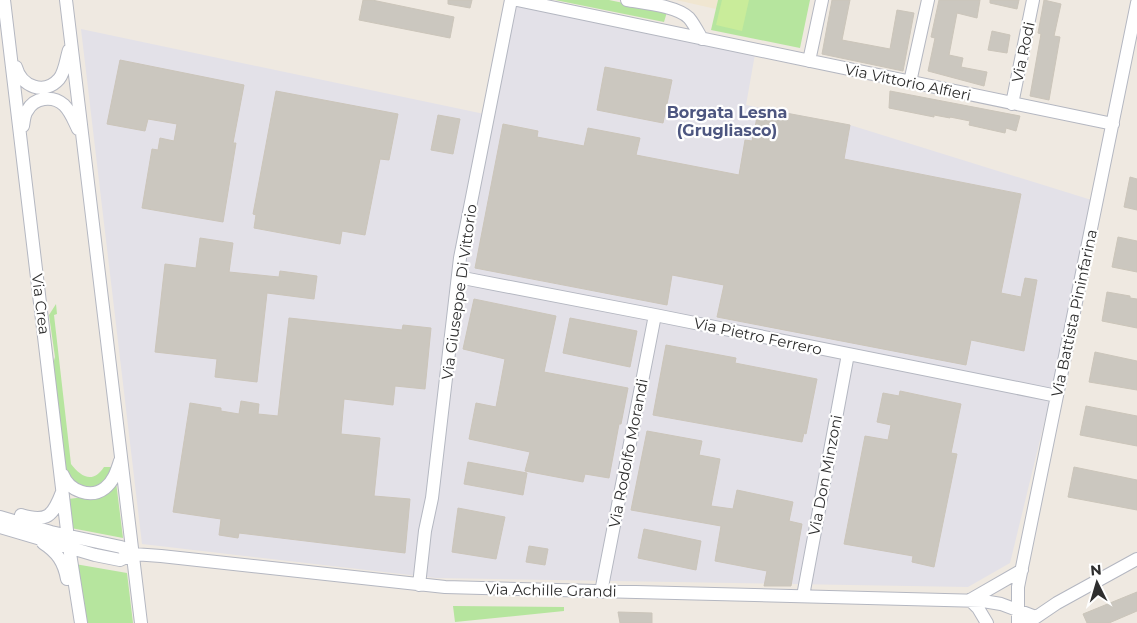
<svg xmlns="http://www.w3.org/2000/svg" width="1137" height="623" font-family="Montserrat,sans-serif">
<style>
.industrial{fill:#e3e1e8}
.education{fill:#f0e6d1}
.green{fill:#b6e59e}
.pitch{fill:#c9ec9a}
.building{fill:#cbc7bf;stroke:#cbc5ba}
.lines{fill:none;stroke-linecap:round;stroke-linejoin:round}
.minor-casing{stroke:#b4b7c1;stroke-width:14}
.minor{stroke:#fff;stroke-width:12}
.labels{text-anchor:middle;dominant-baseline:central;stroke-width:4.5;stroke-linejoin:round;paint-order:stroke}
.street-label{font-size:15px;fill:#2e2e2e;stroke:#fff}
.neighbourhood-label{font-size:16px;font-weight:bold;fill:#4d5680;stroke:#fff}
</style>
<rect width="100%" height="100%" fill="#efe9e1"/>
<!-- industrial -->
<path class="industrial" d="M511,2L755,54L746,105L850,125L1098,202L1010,563L968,587L436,578L142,544L81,29L489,115Z"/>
<!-- education -->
<path class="education" d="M676,0H718L716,9Z"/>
<!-- green -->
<path class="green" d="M555,0H609L667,12L664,22Z
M718,0H810L800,48L711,30Z
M56,304L57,314L54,315L71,464C81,477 93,484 104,467H114C106,479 96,494 79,486C74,484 68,476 64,472L52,367L55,357L49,315Z
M116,482L123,538L71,528L68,499L102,495Z
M75,564L127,573L133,623H85Z
M453,606L564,607V611L455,622Z"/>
<!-- pitch -->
<path class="pitch" d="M722,0H749L742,31L716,25Z"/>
<!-- building -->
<path class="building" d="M363,0H372L454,17L450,38L359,20Z
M448,0H472L470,8L448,4Z
M832,0H850L842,40L890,49L897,10L914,13L903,71L822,54Z
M939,0H980L977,18L957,13L949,55L963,58L961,67L987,72L984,86L928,71L935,38L931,37Z
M990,0H1019L1017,9L990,3Z
M1044,0L1061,4L1054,36L1060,37L1049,100L1030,96L1041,34L1038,33Z
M992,31L1010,35L1007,53L988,50Z
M120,60L244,85L233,143H236L223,222L142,208L152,149L158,150L160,138L174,141L177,124L148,119L145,131L107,124Z
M605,67L672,80L663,123L597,110Z
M276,91L398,114L389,160L380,159L365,235L342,231L340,244L254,228L256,215L253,214Z
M890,91L1020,116L1016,131L1006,128L1005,133L969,125L970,121L950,117V118L934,115V117L889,108Z
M759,108L850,125L844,159L1021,194L1001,293L1021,297L1025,278L1037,280L1024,351L971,340L966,365L717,317L724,285L672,275L667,305L475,268L503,124L538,131L537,137L584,146L588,128L640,138L636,155L739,175L745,140L752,141Z
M438,115L460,119L453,154L431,150Z
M1130,177L1137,179V210L1124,207Z
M1118,237L1137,241V272L1112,267Z
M200,238L233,243L229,272L279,277L280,271L317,276L314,299L267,293L257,382L215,377L217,359L155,352L165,264L196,268Z
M1107,292L1130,296V298L1137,299V328L1102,321Z
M474,299L556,316L544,372L628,388L621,424H619L609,478L585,474L583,482L525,471L530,452L469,439L476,403L496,407L505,359L463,349Z
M289,318L402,330L403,325L431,328L425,389L395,386L393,405L344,399L341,434L380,438L374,496L410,499L405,553L239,533L238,538L219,535L221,519L173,512L190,403L221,408V411L239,414L241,401L259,404L258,414L278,416Z
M570,318L637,331L630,367L563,353Z
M666,345L736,358L735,363L817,379L806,434L804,433L802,442L653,415Z
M1095,352L1137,361V390L1089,382Z
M900,391L961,404L951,453L957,454L934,567L912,562L913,556L844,544L865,436L888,440L891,425L877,422L883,393L899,396Z
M1086,406L1137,416V446L1080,435Z
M647,431L702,441L699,455L720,459L711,506L733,509L737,490L793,502L789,521L802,524L791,586H764L767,571L715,561L721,526L631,510Z
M468,462L527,473L523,495L464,484Z
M1074,467L1137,480V510L1068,497Z
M458,508L505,517L496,559L452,552Z
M644,529L701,541L696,570L638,558Z
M529,546L548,549L545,565L526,562Z
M1137,592V611L1109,623H1087L1083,614Z
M618,612L652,613V623H620Z"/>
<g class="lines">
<!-- minor casing -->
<g class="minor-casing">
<path id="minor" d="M4,0L69,547L81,623
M66,0L141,623
M517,0L1113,124
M627,0C644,3 677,6 689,18C694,24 698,32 702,39
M809,61L822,0
M16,67C21,86 44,96 59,79C65,72 66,59 69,50
M910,82L928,0
M1012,104L1033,0
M23,126C24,121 24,115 27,111C34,97 53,95 64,105C71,112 74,121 78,129
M458,277L655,315L1057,396
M63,475C69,491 91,499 105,488C114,481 117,470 120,461
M21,515C47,523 53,516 62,492
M0,517L51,532L121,547L133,554
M0,527L95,555L120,560L133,554L161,556L445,587L983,601L1001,604L1036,617
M43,543C57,552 64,562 67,579
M419,585L425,531L432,498L460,258L511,0
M601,592L655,315
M803,596L848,354
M1029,622L1057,603L1137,559
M987,623L978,608L970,600L1022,570
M1018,623V587L1137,3"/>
</g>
<!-- minor -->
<use href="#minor" class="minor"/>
</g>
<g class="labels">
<!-- street labels -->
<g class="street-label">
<text transform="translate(1023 52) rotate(-78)">Via Rodi</text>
<text transform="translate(908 82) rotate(12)">Via Vittorio Alfieri</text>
<text transform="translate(459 292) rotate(-82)">Via Giuseppe Di Vittorio</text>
<text transform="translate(41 304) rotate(83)">Via Crea</text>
<text transform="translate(1074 313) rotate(-78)">Via Battista Pininfarina</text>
<text transform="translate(758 336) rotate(12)">Via Pietro Ferrero</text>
<text transform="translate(628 453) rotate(-79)">Via Rodolfo Morandi</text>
<text transform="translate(825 475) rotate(-79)">Via Don Minzoni</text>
<text transform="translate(551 590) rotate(1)">Via Achille Grandi</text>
</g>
<!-- neighbourhood labels -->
<g class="neighbourhood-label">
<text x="727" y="112">Borgata Lesna<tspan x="727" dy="18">(Grugliasco)</tspan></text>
</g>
</g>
<!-- north arrow -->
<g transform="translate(1097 583) rotate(355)" stroke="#ffffff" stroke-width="4" paint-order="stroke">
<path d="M0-4L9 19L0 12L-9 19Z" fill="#2e2e2e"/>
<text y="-8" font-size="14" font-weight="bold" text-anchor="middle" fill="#2e2e2e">N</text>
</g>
</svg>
